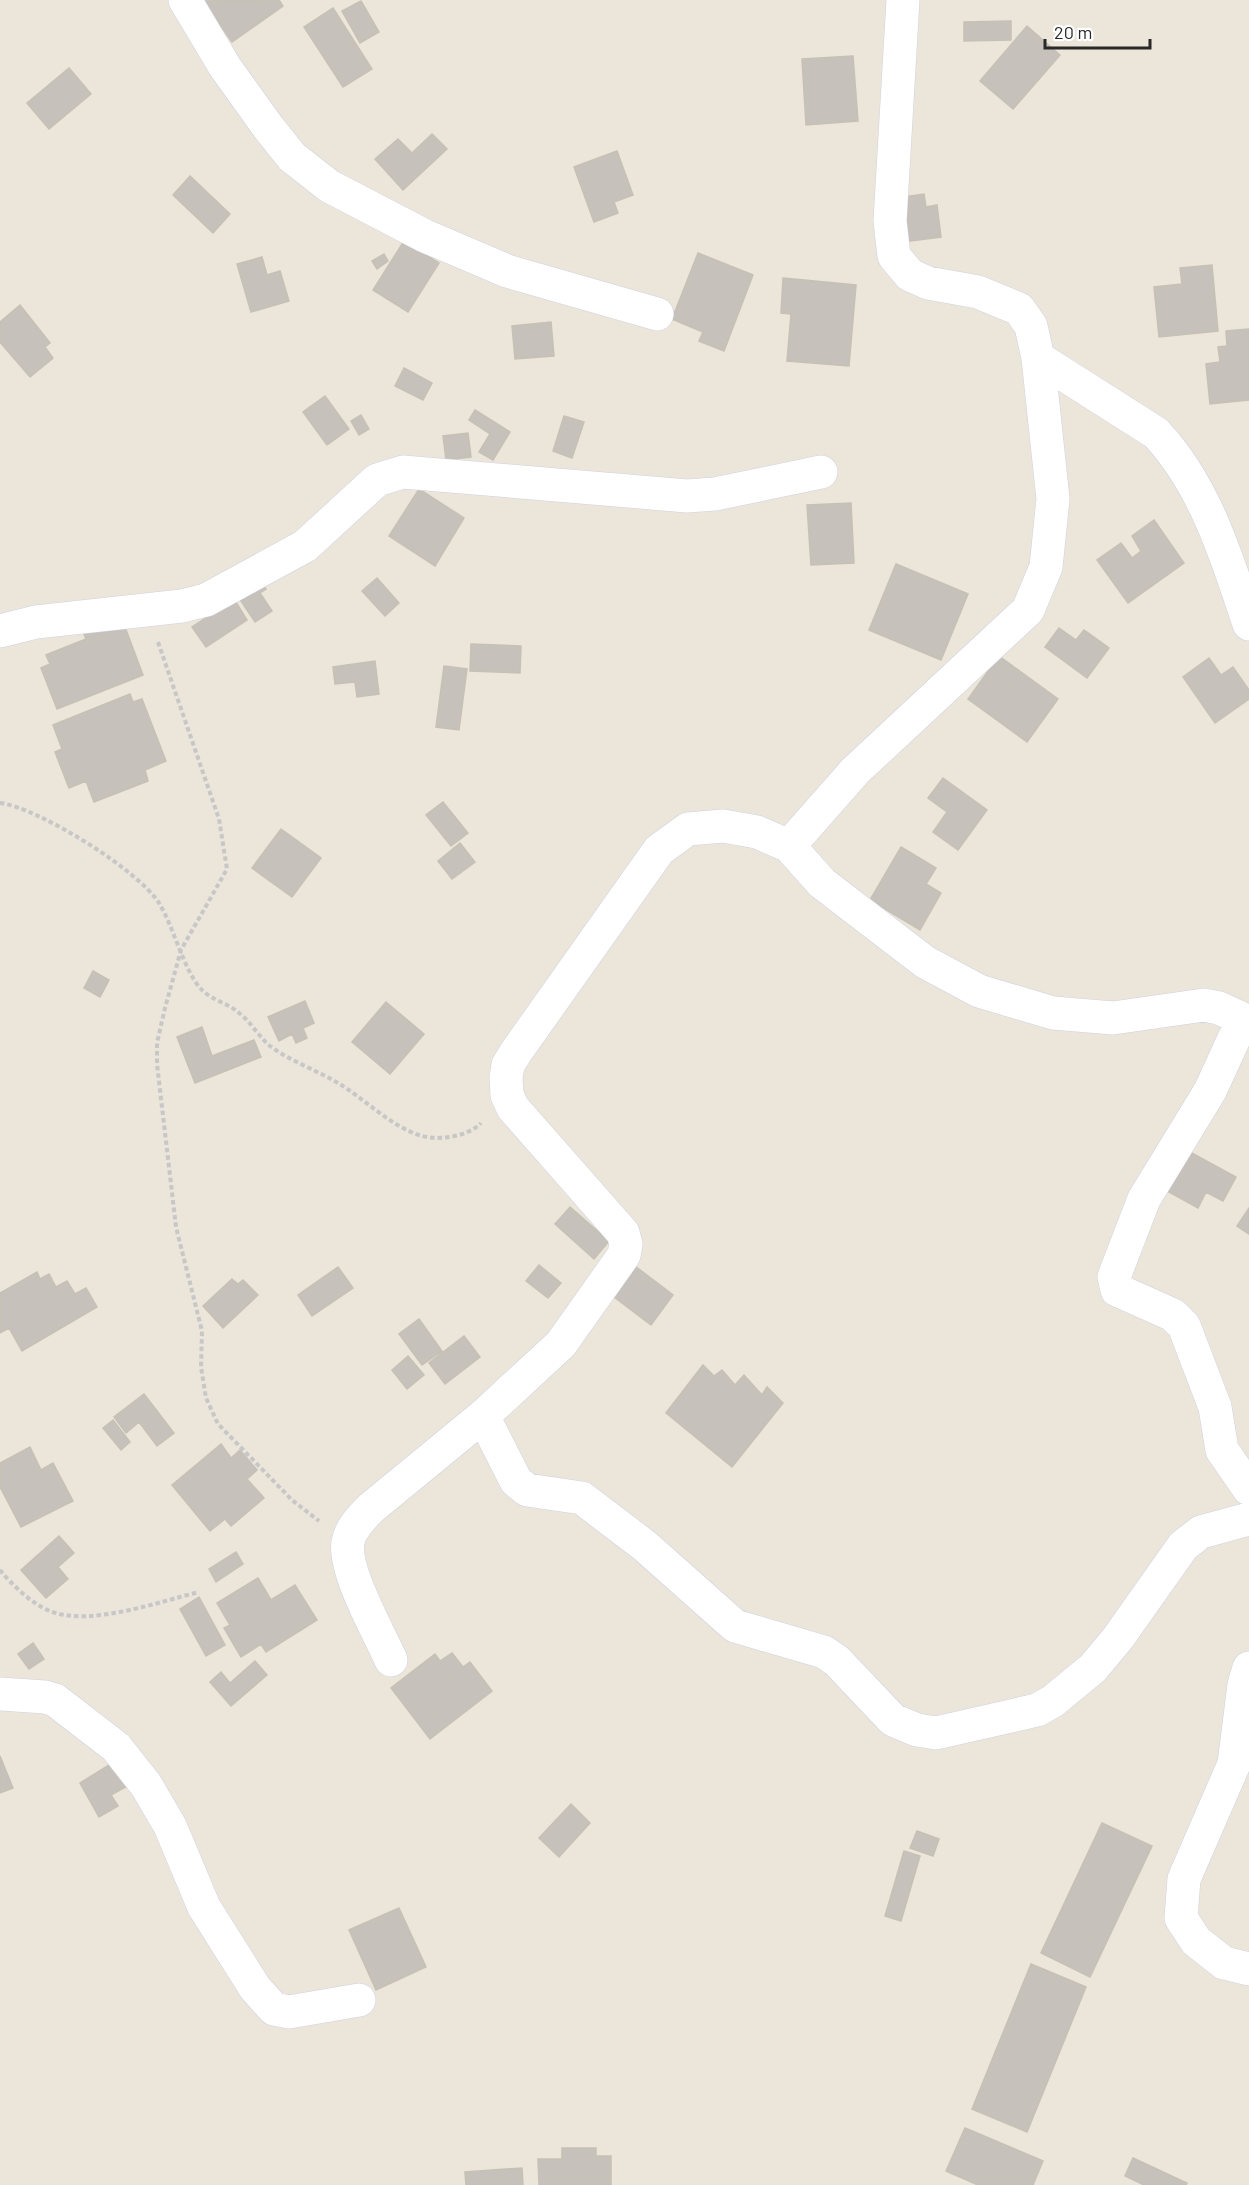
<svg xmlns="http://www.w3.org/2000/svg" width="1249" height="2185" font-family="Barlow,sans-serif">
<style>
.building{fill:#c6c1ba;stroke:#c6c1b4;stroke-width:1.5}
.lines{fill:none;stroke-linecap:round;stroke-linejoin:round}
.minor-casing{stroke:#cfd2e2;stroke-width:34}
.path{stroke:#c7c7c7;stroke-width:4;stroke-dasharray:4.5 3;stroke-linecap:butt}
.minor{stroke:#fff;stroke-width:33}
</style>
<rect width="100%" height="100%" fill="#ebe5da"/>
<!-- building -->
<path class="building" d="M279,0L283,6L232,42L203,1Z
M361,1L379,32L360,43L342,11Z
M333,8L372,69L343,87L304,27Z
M1011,21V40L964,41V22Z
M1027,26L1060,55L1013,109L980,81Z
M853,56L858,121L806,125L802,59Z
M69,68L91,94L49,129L27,103Z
M432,134L447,149L403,190L375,159L398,139L412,153Z
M617,151L633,195L614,202L618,213L594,222L574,167Z
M190,176L230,214L213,233L173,195Z
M924,194L926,207L937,205L941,237L903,242L897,198Z
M404,241L439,263L408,312L373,290Z
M698,253L753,275L724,351L699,341L703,332L672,319Z
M384,254L388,261L377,269L372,261Z
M262,257L267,275L280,271L289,301L251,312L237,264Z
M1212,265L1218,331L1159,337L1154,287L1182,284L1180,268Z
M783,278L856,285L849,366L787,361L791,314L781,313Z
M20,305L50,343L45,347L53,358L30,377L0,342V322Z
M551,322L554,356L515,359L512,326Z
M1249,329V400L1210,404L1206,364L1220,362L1218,347L1227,346L1226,331Z
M404,368L432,383L423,400L395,386Z
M325,396L349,429L327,445L303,412Z
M475,410L510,432L493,460L479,452L490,434L469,420Z
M361,415L369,429L359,435L351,421Z
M564,416L584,422L572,458L553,451Z
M468,433L471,457L446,460L443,436Z
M419,489L464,518L435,566L389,536Z
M851,503L854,563L811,565L807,505Z
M1154,520L1184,563L1128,603L1097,560L1121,543L1132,558L1141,551L1132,536Z
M896,564L968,594L941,660L869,630Z
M257,576L266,589L260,593L272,611L255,622L235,592Z
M377,578L399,603L385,616L362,591Z
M234,599L247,620L206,647L192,627Z
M122,619L143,675L57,709L41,668L50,664L46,655L86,639L84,634Z
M1059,628L1076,640L1084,630L1109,648L1087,678L1045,647Z
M471,644L521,646L520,673L470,671Z
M999,656L1058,699L1027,742L968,699Z
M1209,658L1221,675L1233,667L1249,690V699L1215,723L1183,677Z
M375,661L379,694L357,697L355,682L335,684L333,667Z
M444,666L467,669L459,730L436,727Z
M130,694L133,702L142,699L166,761L145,770L148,781L94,802L86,781L69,788L55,752L62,749L53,725Z
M943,778L987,810L958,850L933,832L947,812L928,798Z
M443,802L468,833L451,846L426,815Z
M281,829L321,858L292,897L252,868Z
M460,843L475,862L452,879L438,861Z
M901,847L936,868L926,884L941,893L920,930L870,900Z
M93,971L109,980L100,997L84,988Z
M305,1001L314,1023L303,1028L307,1038L296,1043L292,1034L279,1041L268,1017Z
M386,1002L424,1034L390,1074L352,1042Z
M202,1027L212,1056L254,1040L261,1057L195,1083L177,1037Z
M1188,1151L1236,1177L1223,1201L1206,1192L1198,1208L1167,1191Z
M570,1207L609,1241L594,1259L555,1224Z
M1249,1208V1234L1237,1226Z
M627,1260L673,1295L651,1325L605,1290Z
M539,1265L561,1283L548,1298L526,1281Z
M338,1267L353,1288L312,1316L298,1295Z
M37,1272L40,1279L49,1274L56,1287L67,1281L75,1294L86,1288L97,1307L22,1351L9,1328L0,1333V1293Z
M232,1279L238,1284L243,1280L258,1295L223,1328L203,1306Z
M419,1319L442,1351L422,1365L399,1334Z
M464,1336L480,1357L445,1384L429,1363Z
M408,1356L424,1375L407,1389L392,1370Z
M703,1365L714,1376L722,1370L735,1385L744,1375L762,1395L767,1387L783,1403L732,1467L666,1413Z
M144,1394L174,1433L157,1446L139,1422L126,1433L114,1417Z
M113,1420L130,1442L121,1450L103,1428Z
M221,1444L231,1458L240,1450L257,1470L247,1479L264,1498L231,1526L225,1519L210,1531L172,1485Z
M30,1447L41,1470L53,1463L73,1501L21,1527L0,1487V1463Z
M59,1536L74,1553L58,1567L68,1579L46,1598L21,1570Z
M236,1552L243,1564L216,1582L209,1569Z
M258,1578L271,1600L295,1585L317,1620L266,1652L261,1644L241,1657L224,1628L230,1625L217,1603Z
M199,1597L225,1645L206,1656L180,1609Z
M33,1643L44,1659L29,1669L18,1654Z
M452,1653L463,1667L470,1662L492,1691L430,1739L391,1688L435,1654L440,1661Z
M255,1661L267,1675L231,1706L210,1682L221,1672L230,1683Z
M0,1756L13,1788L0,1793Z
M117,1760L131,1784L111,1795L118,1806L99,1817L80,1783Z
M571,1804L590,1823L559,1857L539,1838Z
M1102,1823L1152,1846L1090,1977L1041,1953Z
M917,1831L939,1839L933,1856L910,1848Z
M904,1851L920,1856L901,1921L885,1916Z
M399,1908L426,1967L376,1990L349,1930Z
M1031,1964L1086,1987L1027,2132L972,2109Z
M965,2128L1043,2161L1033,2185H978L946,2171Z
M562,2148H596V2156H611V2185H539L538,2159H562Z
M1133,2158L1187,2183L1186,2185H1144L1125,2176Z
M522,2168L523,2185H466L465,2172Z"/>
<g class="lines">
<!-- minor casing -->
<g class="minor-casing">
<path id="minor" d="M185,0L225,67L268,127L292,157L329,186L425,236L507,271L657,314
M1038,358L1156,433C1205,485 1227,558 1249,624
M0,631L36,622L182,606L206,600L305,546L377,480L403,472L687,496L715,494L821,472
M789,846L855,771L1028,610L1046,567L1053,499L1038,358L1031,326L1019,309L978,292L928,283L910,275L894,256L890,221L903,0
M1243,1019L1210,1091L1144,1199L1114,1277L1117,1290L1173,1315L1184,1326L1215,1407L1222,1450L1249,1489
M483,1416L516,1481L527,1490L582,1498L645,1546L735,1626L824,1652L837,1661L893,1720L917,1730L936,1733L1037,1710L1053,1701L1093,1668L1118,1638L1183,1546L1201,1532L1249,1519
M391,1660C379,1633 343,1570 348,1542C350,1529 362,1517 371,1508L483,1416L561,1344L624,1255L626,1244L623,1233L513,1108L507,1095L506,1078L508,1065L516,1052L659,850L688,829L723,826L757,832L789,846L822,883L925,962L979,991L1053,1013L1113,1018L1204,1005L1219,1008L1249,1022
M1249,1668L1244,1685L1234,1764L1184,1879L1181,1918L1196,1941L1224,1963L1249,1969
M0,1694L45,1697L55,1700L116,1747L146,1785L170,1826L204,1907L255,1988L274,2009L289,2012L359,2000"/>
</g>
<!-- path -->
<path class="path" d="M158,642L219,819L227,869L181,950L165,1008L157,1043V1064L176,1227L202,1331L201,1367L206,1398L218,1424L292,1500L319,1521
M0,803C39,808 138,870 159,903C173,925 184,971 201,989C211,1000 228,1003 239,1013C251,1022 258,1036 270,1046C290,1061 316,1070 338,1083C365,1099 391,1127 422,1136C440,1141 469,1136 481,1123
M0,1570C12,1585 32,1604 50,1611C89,1627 158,1602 199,1592"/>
<!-- minor -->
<use href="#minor" class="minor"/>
</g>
<!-- scale -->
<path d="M1045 39v9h105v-9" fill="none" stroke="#292929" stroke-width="3"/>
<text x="1054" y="39" font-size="18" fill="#292929" stroke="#ffffff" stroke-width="4.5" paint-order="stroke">20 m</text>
</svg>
